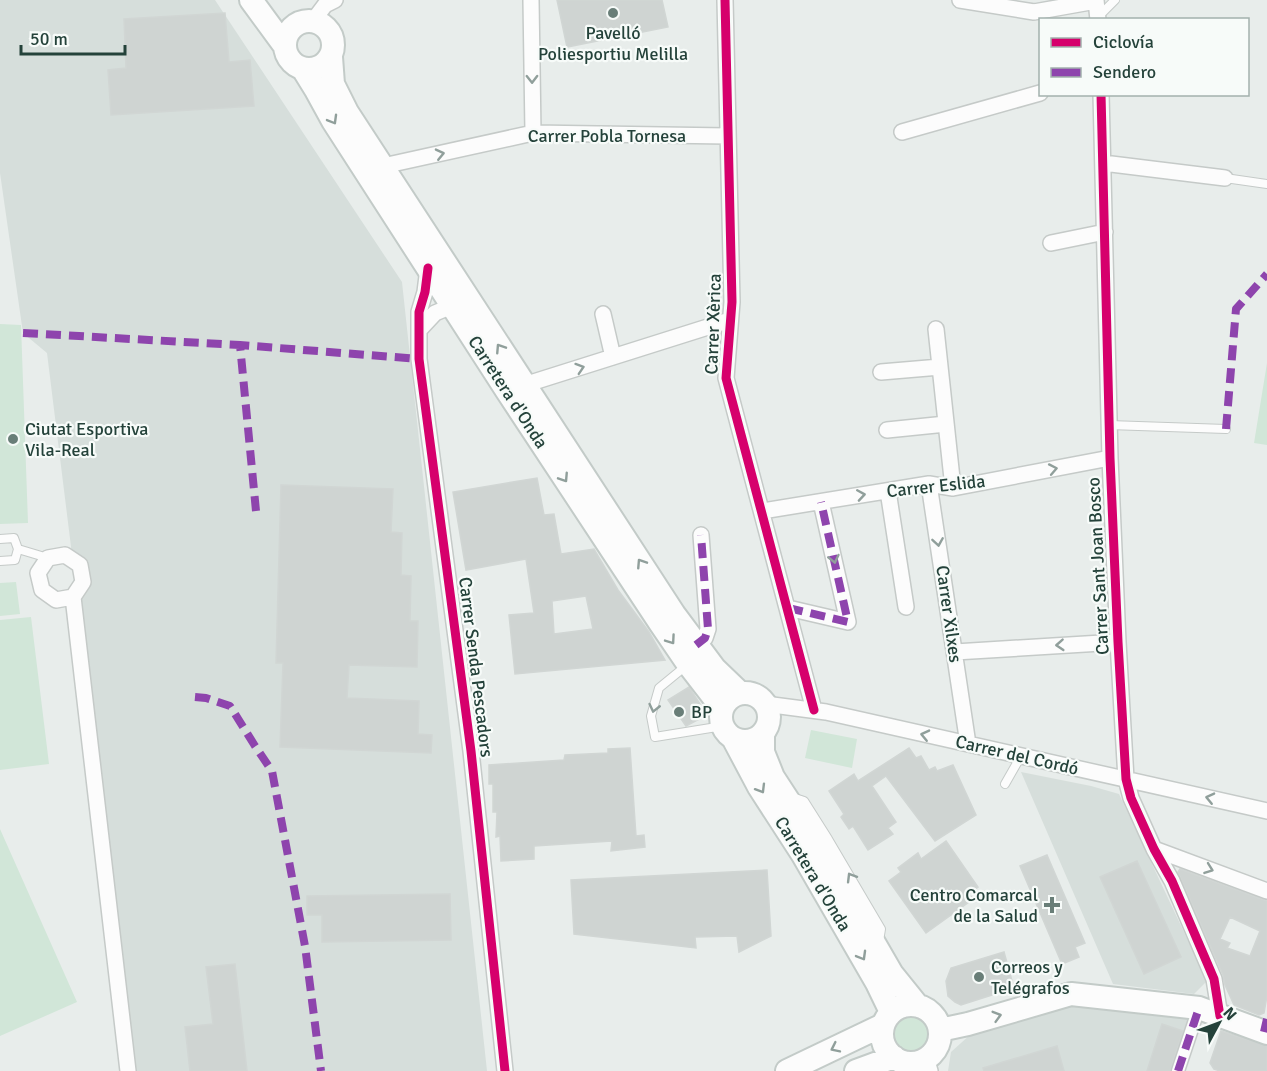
<svg xmlns="http://www.w3.org/2000/svg" width="1267" height="1071" font-family="Signika,sans-serif">
<style>
.built{fill:#d6dedb}
.green{fill:#d1e6d8}
.building{fill:#cfd4d2;stroke:#d1d6d4;stroke-width:1.5;fill-rule:evenodd}
.lines{fill:none;stroke-linecap:round;stroke-linejoin:round}
.service-casing{stroke:#c5cac8;stroke-width:10}
.pedestrian-casing{stroke:#c5cac8;stroke-width:15}
.minor-casing{stroke:#c5cac8;stroke-width:18}
.secondary-casing{stroke:#c3cbc8;stroke-width:26}
.service{stroke:#fcfcfc;stroke-width:8}
.pedestrian{stroke:#fcfcfc;stroke-width:12}
.minor{stroke:#fcfcfc;stroke-width:15}
.secondary{stroke:#fcfcfc;stroke-width:22}
.quiet{stroke:#8e44ad;stroke-width:8;stroke-dasharray:15 8;stroke-linecap:butt}
.cycleway-casing{stroke:#f7fbf9;stroke-width:13}
.cycleway{stroke:#d6006c;stroke-width:9}
.oneway{stroke:#909f9b}
.poi-dot{fill:#697e78;stroke:#f7fbf9;stroke-width:2}
.labels{text-anchor:middle;dominant-baseline:central;stroke-width:4.5;stroke-linejoin:round;paint-order:stroke}
.poi-label{font-size:18px;fill:#24423a;stroke:#f7fbf9;text-anchor:start}
.street-label{font-size:18px;fill:#24423a;stroke:#f7fbf9}
</style>
<rect width="100%" height="100%" fill="#e8edeb"/>
<!-- built -->
<path class="built" d="M0,0H215L402,282L487,1071H136L47,353L23,333L0,173Z
M1021,772L1091,786L1119,794L1207,981L1194,994L1113,984Z
M1073,1003L1192,1018L1172,1071H948L951,1052L971,1034Z"/>
<!-- green -->
<path class="green" d="M0,324L21,325L28,523L0,524Z
M1267,363V445L1254,443Z
M16,582L20,614L0,616V583Z
M31,617L49,764L0,770V620Z
M811,730L857,739L852,768L805,758Z
M0,829L77,1002L0,1036Z
M891 1033a20 20 0 1 1 40 0a20 20 0 1 1-40 0Z"/>
<!-- building -->
<path class="building" d="M557,0H662L668,27L567,47Z
M225,13L229,62L250,60L254,106L111,115L108,70L126,68L124,19Z
M537,478L544,515L554,514L561,554L594,549L618,590L649,632L665,660L515,674L509,615L534,613L526,559L466,570L453,492ZM586,596L593,629L554,634L552,601Z
M281,485L393,489L391,532L402,533L401,575L411,576L410,621H418L417,667L349,665L347,698L419,701L418,734L432,735L431,753L280,747L283,663H276Z
M689,687L707,715L686,726L668,700Z
M630,748L636,836L644,835L645,847L611,851L612,841L534,846V859L501,861L500,836L496,837L497,812H493V784H489V765L564,760L565,755L608,753V749Z
M909,748L916,758L921,756L929,770L935,767L937,771L953,765L976,815L935,841L886,776L872,786L896,822L888,828L893,834L868,850L853,826L849,829L841,817L844,814L829,791L854,774L858,781Z
M946,841L978,887L969,894L973,899L926,933L889,881L901,872L898,868L918,853L921,859Z
M1047,855L1085,943L1075,947L1079,957L1062,964L1020,866Z
M1137,861L1181,957L1144,974L1100,877Z
M1180,869L1267,901V996L1264,1013L1259,1015L1234,1005L1225,985L1223,975L1178,872ZM1230,917L1260,931L1250,956L1227,948L1230,943L1220,939Z
M767,870L771,936L739,952L737,936L695,937L696,948L574,934L571,880Z
M450,894L451,940L322,942V915H307V896Z
M1004,952L1014,988L961,1005L955,1002L948,996L946,981L951,968Z
M235,964L247,1071H190L185,1027L213,1024L206,967Z
M1162,1024L1183,1031L1170,1071H1147Z
M1221,1031L1267,1046V1071H1220L1214,1069L1210,1063Z
M1057,1046L1064,1071H984L983,1068Z"/>
<g class="lines">
<!-- service casing -->
<g class="service-casing">
<path id="service" d="M1099,16L1115,0
M1225,178L1267,184
M1109,425L1226,429
M0,539L14,538L18,549L15,560L0,561
M18,549L48,558
M687,665L659,688L651,716L655,737L723,726
M1005,784L1021,756
M792,797L804,801L828,839L881,929L879,941"/>
</g>
<!-- pedestrian casing -->
<g class="pedestrian-casing">
<path id="pedestrian" d="M1178,1071L1199,1008"/>
</g>
<!-- minor casing -->
<g class="minor-casing">
<path id="minor" d="M531,0L533,133
M725,0L732,302L726,378L814,710
M960,0L1034,12L1096,1
M1096,0L1098,20
M313,21L325,5L335,0
M1101,94L1110,458L1118,642L1126,779L1131,798L1154,849L1172,881L1214,979L1220,1016
M902,132L1040,93
M1103,163L1225,178
M383,166L533,133L727,136
M1051,243L1105,232
M428,268L425,292L419,312V359L471,751L505,1071
M603,314L613,357
M420,329L435,313L452,306
M936,329L953,488
M881,372L940,367
M524,385L730,320
M887,430L946,424
M929,484L968,744
M888,491L906,607
M762,511L929,484L953,488L1110,458
M65,555L80,565L83,582L73,597L56,600L42,590L38,573L48,558Z
M73,597L128,1071
M788,608L848,622L821,502
M696,645L705,638L708,629L701,535
M955,652L1118,642
M765,704L826,712L1267,811
M1154,849L1267,891
M926,1058L930,1071"/>
</g>
<!-- secondary casing -->
<g class="secondary-casing">
<path id="secondary" d="M251,0L284,45
M285 45a24 24 0 1 1 48 0a24 24 0 1 1-48 0Z
M331,57L333,84L347,112L674,614L715,669L740,693
M303,69L316,90L333,121L507,391L660,623L688,664L722,708
M721 717a24 24 0 1 1 48 0a24 24 0 1 1-48 0Z
M763,733V752L773,777L818,846L892,974L917,1005
M733,738L759,787L803,855L877,983L891,1012
M882 1034a29 29 0 1 1 58 0a29 29 0 1 1-58 0Z
M940,1030L968,1024L1071,994L1199,1008L1267,1033
M787,1071L883,1025
M856,1071L894,1057"/>
</g>
<!-- service -->
<use href="#service" class="service"/>
<!-- pedestrian -->
<use href="#pedestrian" class="pedestrian"/>
<!-- minor -->
<use href="#minor" class="minor"/>
<!-- secondary -->
<use href="#secondary" class="secondary"/>
<!-- quiet -->
<path class="quiet" d="M23,333L240,345
M1226,429L1236,309L1267,274
M256,511L240,345L419,359
M788,608L848,622L821,502
M696,645L705,638L708,629L701,535
M195,697L206,698L230,706L255,746L272,771L305,946L321,1071
M1264,1032L1267,1019
M1178,1071L1199,1008"/>
<!-- cycleway casing -->
<g class="cycleway-casing">
<path id="cycleway" d="M725,0L732,302L726,378L814,710
M1101,94L1110,458L1118,642L1126,779L1131,798L1154,849L1172,881L1214,979L1220,1016
M428,268L425,292L419,312V359L471,751L505,1071"/>
</g>
<!-- cycleway -->
<use href="#cycleway" class="cycleway"/>
</g>
<!-- one-way arrows -->
<defs><path id="oneway-chevron" d="M-2-3.5L2.5 0L-2 3.5" fill="none" stroke-width="1.6" stroke-linecap="round" stroke-linejoin="round" transform="scale(1.5)"/></defs>
<g class="oneway">
<use href="#oneway-chevron" transform="translate(532 79) rotate(89)"/>
<use href="#oneway-chevron" transform="translate(333 120) rotate(60)"/>
<use href="#oneway-chevron" transform="translate(440 154) rotate(-13)"/>
<use href="#oneway-chevron" transform="translate(500 348) rotate(-123)"/>
<use href="#oneway-chevron" transform="translate(580 368) rotate(-18)"/>
<use href="#oneway-chevron" transform="translate(1053 469) rotate(-11)"/>
<use href="#oneway-chevron" transform="translate(564 478) rotate(57)"/>
<use href="#oneway-chevron" transform="translate(861 495) rotate(-9)"/>
<use href="#oneway-chevron" transform="translate(938 542) rotate(81)"/>
<use href="#oneway-chevron" transform="translate(834 559) rotate(77)"/>
<use href="#oneway-chevron" transform="translate(641 563) rotate(-123)"/>
<use href="#oneway-chevron" transform="translate(671 640) rotate(55)"/>
<use href="#oneway-chevron" transform="translate(1060 645) rotate(176)"/>
<use href="#oneway-chevron" transform="translate(654 708) rotate(103)"/>
<use href="#oneway-chevron" transform="translate(925 735) rotate(-167)"/>
<use href="#oneway-chevron" transform="translate(761 789) rotate(59)"/>
<use href="#oneway-chevron" transform="translate(1210 798) rotate(-167)"/>
<use href="#oneway-chevron" transform="translate(1209 869) rotate(20)"/>
<use href="#oneway-chevron" transform="translate(851 877) rotate(-121)"/>
<use href="#oneway-chevron" transform="translate(862 956) rotate(60)"/>
<use href="#oneway-chevron" transform="translate(997 1016) rotate(-16)"/>
<use href="#oneway-chevron" transform="translate(835 1048) rotate(154)"/>
</g>
<!-- markers -->
<g class="poi-dot">
<circle cx="613" cy="13" r="6"/>
<circle cx="13" cy="439" r="6"/>
<circle cx="679" cy="712" r="6"/>
<path d="M1049 896h6v6h6v6h-6v6h-6v-6h-6v-6h6z"/>
<circle cx="979" cy="977" r="6"/>
</g>
<g class="labels">
<!-- poi labels -->
<g class="poi-label">
<text x="613" y="33" text-anchor="middle">Pavelló<tspan x="613" dy="21">Poliesportiu Melilla</tspan></text>
<text x="25" y="429">Ciutat Esportiva<tspan x="25" dy="21">Vila-Real</tspan></text>
<text x="691" y="712">BP</text>
<text x="1038" y="895" text-anchor="end">Centro Comarcal<tspan x="1038" dy="21">de la Salud</tspan></text>
<text x="991" y="967">Correos y<tspan x="991" dy="21">Telégrafos</tspan></text>
</g>
<!-- street labels -->
<g class="street-label">
<text x="607" y="136">Carrer Pobla Tornesa</text>
<text transform="translate(713 324) rotate(-88)">Carrer Xèrica</text>
<text transform="translate(508 392) rotate(57)">Carretera d'Onda</text>
<text transform="translate(936 486) rotate(-6)">Carrer Eslida</text>
<text transform="translate(1098 566) rotate(-93)">Carrer Sant Joan Bosco</text>
<text transform="translate(949 614) rotate(82)">Carrer Xilxes</text>
<text transform="translate(476 667) rotate(83)">Carrer Senda Pescadors</text>
<text transform="translate(1017 755) rotate(13)">Carrer del Cordó</text>
<text transform="translate(813 874) rotate(59)">Carretera d'Onda</text>
</g>
</g>
<!-- legend -->
<rect x="1039" y="18" width="210" height="78" fill="#f7fbf9" stroke="#a3b1ad" stroke-width="1.5"/>
<rect x="1051" y="38" width="30" height="9" fill="#d6006c" stroke="#a3b1ad" stroke-width="1.5"/>
<text x="1093" y="48" font-size="18" fill="#24423a">Ciclovía</text>
<rect x="1051" y="68" width="30" height="9" fill="#8e44ad" stroke="#a3b1ad" stroke-width="1.5"/>
<text x="1093" y="78" font-size="18" fill="#24423a">Sendero</text>
<!-- north arrow -->
<g transform="translate(1219 1023) rotate(49)" stroke="#f7fbf9" stroke-width="4.5" paint-order="stroke">
<path d="M0-4.5L10 22L0 15L-10 22Z" fill="#24423a"/>
<text y="-9" font-size="16" font-weight="bold" text-anchor="middle" fill="#24423a">N</text>
</g>
<!-- scale -->
<path d="M21 45v9h104v-9" fill="none" stroke="#24423a" stroke-width="3"/>
<text x="30" y="45" font-size="18" fill="#24423a" stroke="#f7fbf9" stroke-width="4.5" paint-order="stroke">50 m</text>
</svg>
